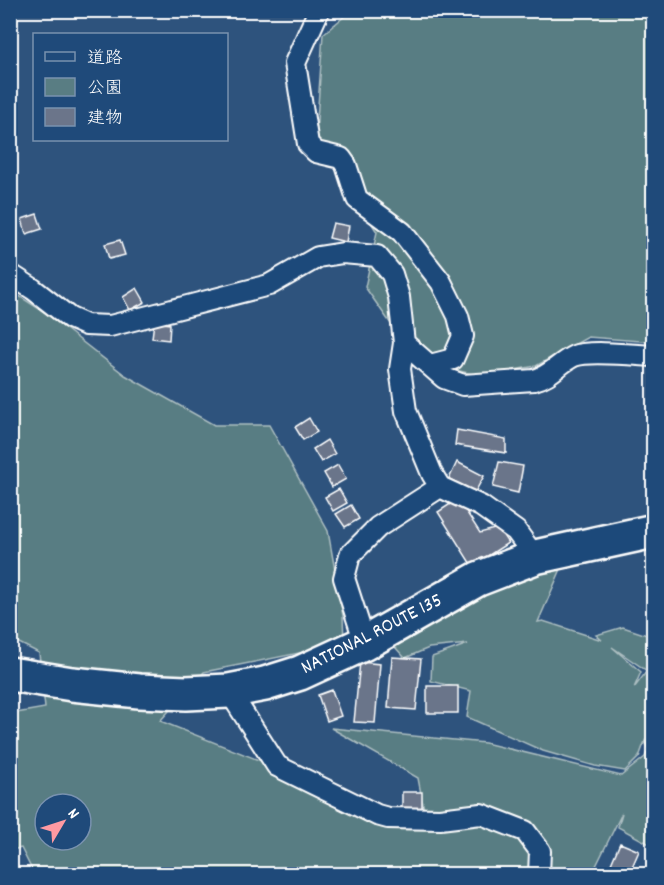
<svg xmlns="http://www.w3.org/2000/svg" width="664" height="885" font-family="Dekko,'Klee One',sans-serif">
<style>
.green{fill:#597d83;stroke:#acbec1;stroke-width:1.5;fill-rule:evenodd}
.building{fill:#6b758a;stroke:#fff;stroke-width:1.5}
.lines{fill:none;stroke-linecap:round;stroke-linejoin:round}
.street-casing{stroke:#fff;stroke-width:24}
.highway-casing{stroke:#fff;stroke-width:38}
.street{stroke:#1f4a7a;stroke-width:20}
.highway{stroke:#1f4a7a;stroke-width:33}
.labels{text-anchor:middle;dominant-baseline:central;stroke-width:4.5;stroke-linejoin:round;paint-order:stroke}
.street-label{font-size:20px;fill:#fff;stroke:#1f4a7a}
</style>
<rect width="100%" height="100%" fill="#2e537d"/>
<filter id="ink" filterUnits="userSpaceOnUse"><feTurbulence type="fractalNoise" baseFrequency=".0167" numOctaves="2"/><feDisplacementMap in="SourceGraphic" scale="12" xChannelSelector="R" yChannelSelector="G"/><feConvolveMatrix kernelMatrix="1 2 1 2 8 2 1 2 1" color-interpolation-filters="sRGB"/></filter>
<g filter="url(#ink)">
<!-- green -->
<path class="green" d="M351,11H653V342L588,337L536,366L481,376L417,361L365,287L377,232L316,135L323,34Z
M10,290L44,312L125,375L214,425H269L328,531L343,616L344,644L204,672L160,721L284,770L373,813L425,815L418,778L331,728L485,743L621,776L645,757L648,750L645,741L639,757L625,771L595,766L543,751L467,717L471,691L431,681L432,657L468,644L429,648L405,658L385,636L536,554L561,569L538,622L543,621L602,640L596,635L623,627L653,637V846L618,827L622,813L592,874H34L21,848L10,850L11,714L45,708L39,653L11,639ZM612,647L647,671L634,688L641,672ZM45,804H81V840H45Z"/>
<!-- building -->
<path class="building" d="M37,214L42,229L26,234L22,219Z
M333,223L349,226L346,242L329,238Z
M120,240L125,255L109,259L105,244Z
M137,288L145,302L130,310L123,297Z
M154,322L170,324L169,340L152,338Z
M309,418L317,432L303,440L295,427Z
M457,430L506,439V453L455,445Z
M327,440L335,454L321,462L313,449Z
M457,462L484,476L475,492L449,479Z
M499,462L523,466L518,493L493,487Z
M338,465L346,479L332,487L324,473Z
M339,489L347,503L333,511L325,497Z
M458,499L480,533L498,528L508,543L472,566L438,512Z
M351,505L359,519L345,527L336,514Z
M10,639L17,641L12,659L10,658Z
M392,657L421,659L416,710L388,708Z
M360,662L380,664L375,723L354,722Z
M427,686H458V713H427Z
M332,690L341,716L327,721L318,695Z
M402,792H422V810H402Z
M620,843L639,851L629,874H617L608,871Z"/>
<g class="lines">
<!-- street casing -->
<g class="street-casing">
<path id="street" d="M319,10L295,63L308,144L316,152L341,158L346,165L357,199L402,232L441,282L458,316L463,336L453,359L430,365
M10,274L33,289L70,318L86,325L110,326L269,285L318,257L343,253L377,256L392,274L399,297L404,343L400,369L406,411L432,474L440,487L481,506L516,531L535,557
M404,343L444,378L463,385L534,380C551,376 559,363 574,356C588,350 636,355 654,356
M365,643L344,578L350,555L378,527L440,487
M229,691L277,766L377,815L388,818L440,819L481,814L525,831L540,851L539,874"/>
</g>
<!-- highway casing -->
<g class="highway-casing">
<path id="highway" d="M10,674L72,684L139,691L186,693L229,691L265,684L300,673L365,643L478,579L535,557L654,531"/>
</g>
<!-- street -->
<use href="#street" class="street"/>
<!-- highway -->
<use href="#highway" class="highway"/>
</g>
</g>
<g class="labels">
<!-- street labels -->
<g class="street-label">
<text transform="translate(372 635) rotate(-27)">NATIONAL ROUTE 135</text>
</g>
</g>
<!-- margin -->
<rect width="664" height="885" fill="none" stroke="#1f4a7a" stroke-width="36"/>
<rect x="18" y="18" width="628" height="849" fill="none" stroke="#fff" stroke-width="2" filter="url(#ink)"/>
<!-- legend -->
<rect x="33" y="33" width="195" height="108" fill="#1f4a7a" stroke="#7992af" stroke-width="1.5"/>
<rect x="45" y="52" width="30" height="9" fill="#1f4a7a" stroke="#7992af" stroke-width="1.5"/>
<text x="87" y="63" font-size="18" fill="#ffffff">道路</text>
<rect x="45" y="78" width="30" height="18" fill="#597d83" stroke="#7992af" stroke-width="1.5"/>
<text x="87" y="93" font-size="18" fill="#ffffff">公園</text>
<rect x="45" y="108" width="30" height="18" fill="#6b758a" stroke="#7992af" stroke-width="1.5"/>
<text x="87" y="123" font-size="18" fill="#ffffff">建物</text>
<!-- north arrow -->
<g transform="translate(63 822) rotate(51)"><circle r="28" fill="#1f4a7a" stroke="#7992af" stroke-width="1.5"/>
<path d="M0-4.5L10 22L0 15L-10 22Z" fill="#ff9aa2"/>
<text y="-9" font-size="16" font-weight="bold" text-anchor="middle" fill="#ffffff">N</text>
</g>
</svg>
